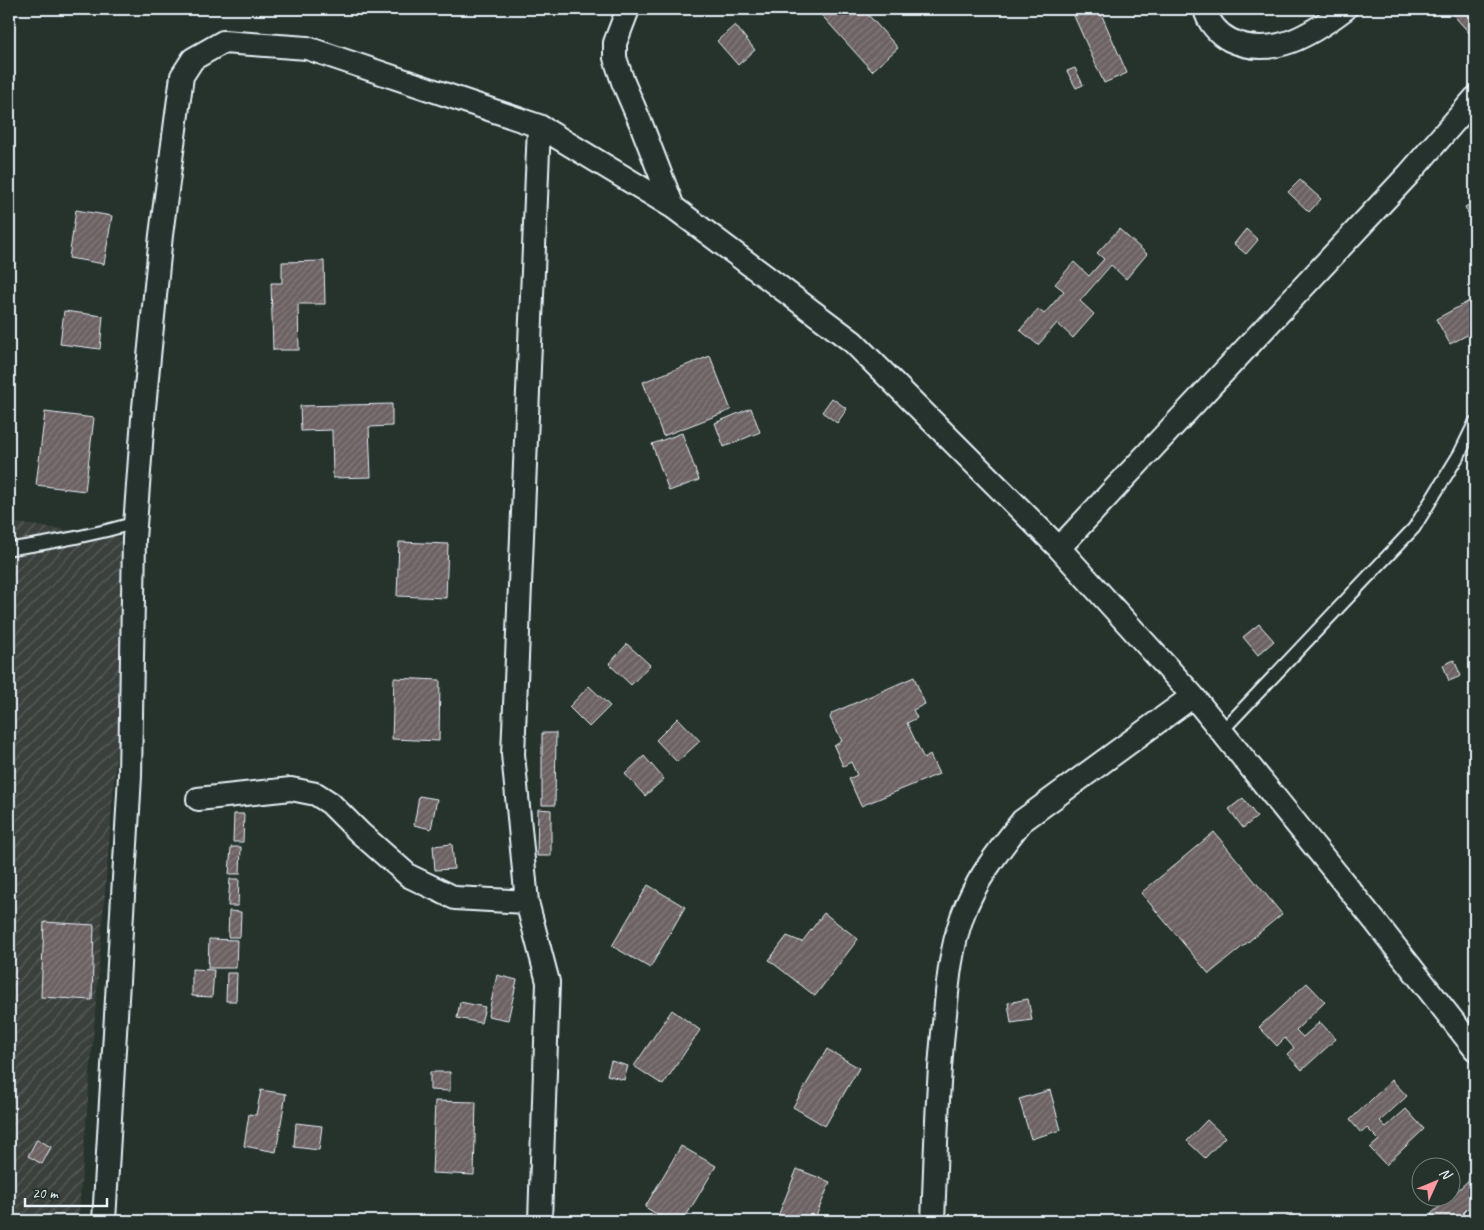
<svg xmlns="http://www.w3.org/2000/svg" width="1484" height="1230" font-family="Caveat,sans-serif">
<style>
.industrial{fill:url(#industrial-furrows)}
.building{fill:url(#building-hatch);stroke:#e8f1f8}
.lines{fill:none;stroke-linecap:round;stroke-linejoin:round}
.service-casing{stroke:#e8f1f8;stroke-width:15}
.minor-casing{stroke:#e8f1f8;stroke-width:26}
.service{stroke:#26332d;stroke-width:11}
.minor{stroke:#26332d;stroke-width:22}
</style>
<defs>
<pattern id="industrial-furrows" width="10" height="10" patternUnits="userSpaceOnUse" patternTransform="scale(1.25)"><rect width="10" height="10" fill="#3b413e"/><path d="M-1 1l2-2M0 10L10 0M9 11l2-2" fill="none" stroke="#575d5b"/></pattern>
<pattern id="building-hatch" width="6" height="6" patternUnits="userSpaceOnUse" patternTransform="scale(1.25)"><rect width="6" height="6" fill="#6d6264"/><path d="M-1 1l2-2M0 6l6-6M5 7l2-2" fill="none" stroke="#82797b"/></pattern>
</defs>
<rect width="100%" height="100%" fill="#26332d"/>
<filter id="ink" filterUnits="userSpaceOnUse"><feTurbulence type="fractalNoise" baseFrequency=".02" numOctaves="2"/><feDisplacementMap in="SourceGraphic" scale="10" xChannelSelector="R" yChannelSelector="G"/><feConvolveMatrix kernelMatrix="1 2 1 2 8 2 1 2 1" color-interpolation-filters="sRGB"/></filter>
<g filter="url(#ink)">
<!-- industrial -->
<path class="industrial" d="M9,522L134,539L78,1221H9Z"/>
<!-- building -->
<path class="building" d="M816,9H863L898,48L872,71Z
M1091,9H1099L1127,73L1104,83L1074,16Z
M1448,9H1475V33L1472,36Z
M735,25L755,50L738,65L717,41Z
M1075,68L1083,85L1076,88L1067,71Z
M1300,180L1321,199L1309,212L1288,192Z
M1475,202V226L1465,207Z
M76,210L112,216L104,264L69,258Z
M1119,229L1147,254L1126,279L1111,265L1080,301L1094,314L1073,338L1057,323L1038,345L1020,330L1038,309L1044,314L1064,291L1055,284L1074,262L1089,276L1104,259L1097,253Z
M1246,229L1258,240L1246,254L1234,244Z
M324,261L325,304H298L299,350H273L271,283H282V262Z
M1475,298V331L1450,344L1436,319Z
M64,311L103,316L100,349L60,344Z
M710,356L731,410L663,436L643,382Z
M832,398L847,409L837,423L822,412Z
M392,404V426L369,427L371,477L333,478L332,430L301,431L300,406Z
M751,408L760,432L724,447L715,423Z
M45,412L94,418L85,491L36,485Z
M682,433L699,480L669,491L652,444Z
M399,542L448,544L446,598L397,596Z
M1259,624L1274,641L1258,655L1243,637Z
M627,644L650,665L631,685L609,664Z
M1454,660L1461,676L1449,681L1443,665Z
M914,677L925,704L913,710L917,718L907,723L924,759L930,755L939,774L861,806L849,779L857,775L851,762L843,766L834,746L842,741L830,718L832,713Z
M394,678L440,680L439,741L392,739Z
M589,686L610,706L589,727L569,707Z
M678,718L700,741L677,762L656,740Z
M542,733H556L555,805H542Z
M644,756L664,779L645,796L625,774Z
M419,796L437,799L431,829L414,825Z
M1243,798L1257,817L1243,828L1229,809Z
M538,809L551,810V856H537Z
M234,814H244L243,842H233Z
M1214,832L1282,914L1209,974L1141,893Z
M452,844L454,869L435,870L433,846Z
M231,847H241L240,874H229Z
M230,879H239L238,906H228Z
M9,882H12L9,973Z
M648,885L685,907L650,968L612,946Z
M229,911L241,912L240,937H228Z
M824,913L858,939L815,996L769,960L787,936L802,942Z
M44,922L94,925L92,1000L41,997Z
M209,939L237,940L236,968H208Z
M192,969L214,970L212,997L192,996Z
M227,973H237L236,1001H226Z
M497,975L517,980L508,1020L488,1016Z
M1307,983L1325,1002L1296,1030L1303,1037L1320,1022L1336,1039L1302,1070L1287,1054L1294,1048L1285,1038L1277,1046L1259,1027Z
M1028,999L1032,1020L1011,1023L1008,1003Z
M460,1002L485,1007L481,1023L457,1018Z
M672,1010L700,1030L663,1085L634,1066Z
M827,1049L859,1068L825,1126L793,1107Z
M611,1061L628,1066L624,1080L607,1075Z
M430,1072H450V1091L430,1090Z
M1392,1080L1407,1096L1380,1121L1386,1127L1406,1109L1424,1129L1386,1165L1370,1148L1379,1140L1367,1128L1361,1133L1350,1120Z
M261,1090L286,1094L276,1152L244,1146L249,1114L256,1115Z
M1050,1090L1061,1130L1031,1139L1019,1099Z
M435,1101L476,1102L474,1175L432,1173Z
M1207,1120L1225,1137L1205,1158L1187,1141Z
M296,1123L322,1126L319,1150L294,1147Z
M37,1139L51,1147L42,1164L28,1156Z
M681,1146L716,1166L683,1221H668L645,1207Z
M797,1169L830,1182L814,1221H776Z
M1475,1174V1201L1463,1213L1470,1221H1437L1431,1214L1449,1198H1452V1196Z
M1291,1213L1299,1221H1282Z"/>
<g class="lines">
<!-- service casing -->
<g class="service-casing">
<path id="service" d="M9,549C52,543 93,535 135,523
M1221,732L1414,528L1460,453L1475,422"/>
</g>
<!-- minor casing -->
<g class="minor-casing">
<path id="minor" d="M628,9L615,43V58L623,82L641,124L673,207
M1205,9C1208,22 1218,34 1230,40C1272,60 1312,34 1345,9
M1059,548L1408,175L1475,98
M198,799L291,789L316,794L330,803L360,833L409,876L455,898L527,902
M104,1221L130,776L134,539L143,418L161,235L182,76L193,59L223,42L307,48L539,126
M540,1221L548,982L527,902L513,754L539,126L673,207L853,342L1059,548L1193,696L1374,920L1475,1049
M933,1221C936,1152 937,1083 945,1014C948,979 951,950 962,917C974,882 999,850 1022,821L1193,696"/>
</g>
<!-- service -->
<use href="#service" class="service"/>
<!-- minor -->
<use href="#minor" class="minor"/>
</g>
</g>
<!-- margin -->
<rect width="1484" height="1230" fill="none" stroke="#26332d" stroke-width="30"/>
<rect x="15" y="15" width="1454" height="1200" fill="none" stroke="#e8f1f8" stroke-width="2" filter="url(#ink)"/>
<!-- north arrow -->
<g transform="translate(1436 1182) rotate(46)"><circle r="24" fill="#26332d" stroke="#747f7e"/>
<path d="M0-4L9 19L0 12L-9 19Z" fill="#ff9aa2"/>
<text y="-8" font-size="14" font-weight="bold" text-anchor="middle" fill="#e8f1f8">N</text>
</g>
<!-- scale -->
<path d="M25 1198v8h82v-8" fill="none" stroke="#e8f1f8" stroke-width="2.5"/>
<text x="32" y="1198" font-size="15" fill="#e8f1f8" stroke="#26332d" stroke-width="4" paint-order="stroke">20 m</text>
</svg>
